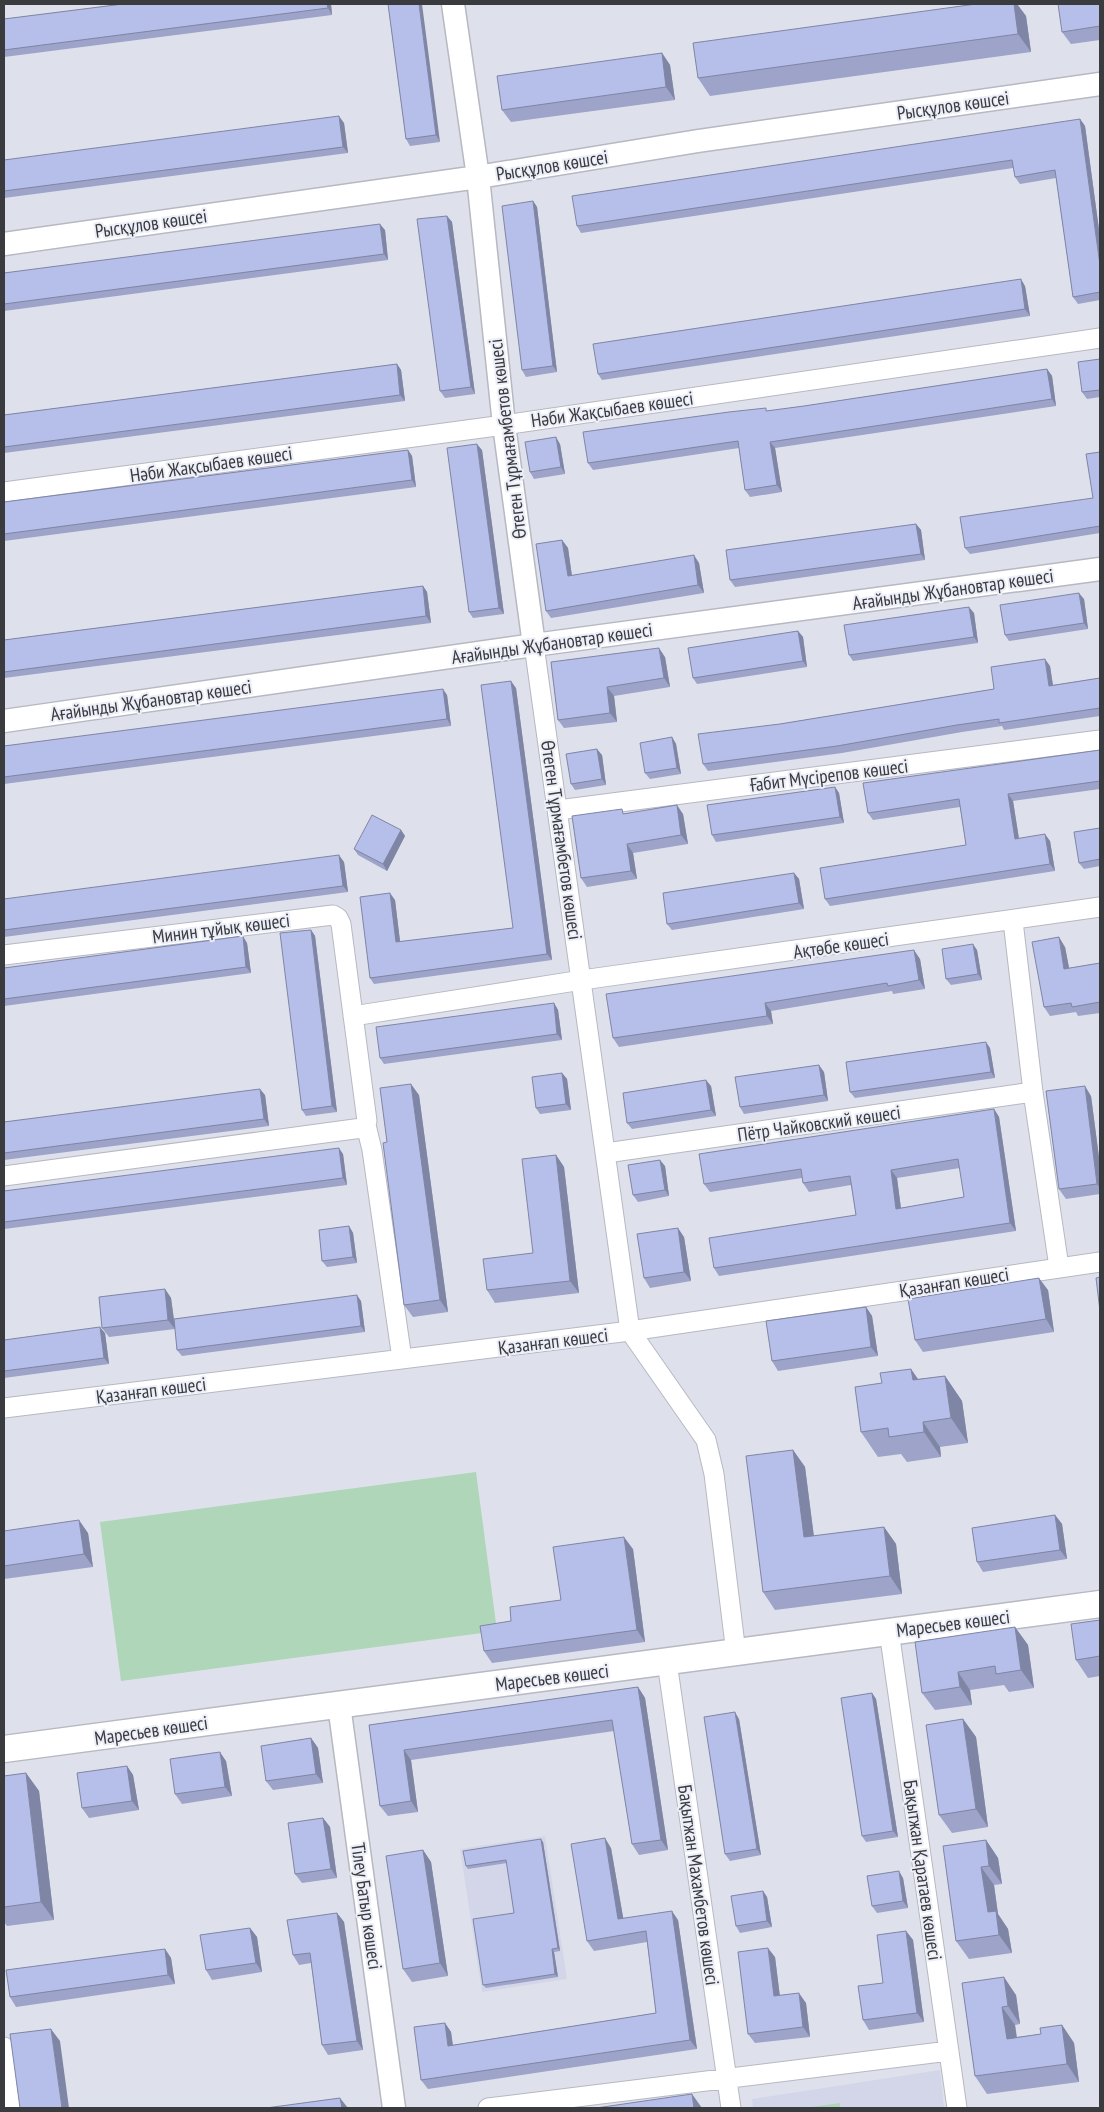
<svg xmlns="http://www.w3.org/2000/svg" width="1104" height="2112" font-family="'PT Sans Narrow',sans-serif">
<style>
.built{fill:#d3d6e8}
.green{fill:#afd6b8}
.lines{fill:none;stroke-linecap:round;stroke-linejoin:round}
.minor-casing{stroke:#b6b8c2;stroke-width:21}
.tertiary-casing{stroke:#b6b8c2;stroke-width:25}
.secondary-casing{stroke:#b6b8c2;stroke-width:29}
.minor{stroke:#fff;stroke-width:19}
.tertiary{stroke:#fff;stroke-width:22}
.secondary{stroke:#fff;stroke-width:26}
.wall{fill:#9da3c9;fill-rule:evenodd}
.shaded-wall{fill:#7f85a4}
.building{fill:#b6beea;stroke:#7f85a4;fill-rule:evenodd}
.labels{text-anchor:middle;dominant-baseline:central;stroke-width:4;stroke-linejoin:round;paint-order:stroke}
.street-label{font-size:19px;fill:#3a3b3f;stroke:#eceef8}
</style>
<rect width="100%" height="100%" fill="#dee1eb"/>
<!-- built -->
<path class="built" d="M545,1836L567,1979L482,1992L460,1849Z
M940,2070L944,2108H753L752,2099Z"/>
<!-- green -->
<path class="green" d="M476,1472L497,1631L121,1681L100,1522Z
M840,2103V2108H804Z"/>
<g class="lines">
<!-- minor casing -->
<g class="minor-casing">
<path id="minor" d="M4,492L504,425L1100,338
M534,645L630,1331L706,1440L714,1474L736,1653
M558,810L1100,740
M1013,921L1033,1092L1059,1267
M4,955L333,915L338,918L341,924L367,1121L362,1128L4,1176
M353,1016L582,980L1100,907
M366,1125L372,1150L402,1359
M606,1153L1033,1092
M4,1408L630,1331L1100,1262
M889,1631L957,2108
M667,1662L731,2108
M4,2047L11,2108
M488,2108L949,2051"/>
</g>
<!-- tertiary casing -->
<g class="tertiary-casing">
<path id="tertiary" d="M453,4L478,177L504,425L534,645
M4,244L478,177L698,141L1100,84
M4,721L534,645L1100,569
M339,1705L394,2108"/>
</g>
<!-- secondary casing -->
<g class="secondary-casing">
<path id="secondary" d="M4,1749L1100,1604"/>
</g>
<!-- minor -->
<use href="#minor" class="minor"/>
<!-- tertiary -->
<use href="#tertiary" class="tertiary"/>
<!-- secondary -->
<use href="#secondary" class="secondary"/>
</g>
<!-- wall -->
<path class="wall" d="M123,4H331L332,15L4,57V19Z
M388,4L440,142L410,146L406,139Z
M976,4H1017L1026,16L1031,52L710,96L698,78Z
M1100,4V40L1071,44L1062,32Z
M662,53L670,65L675,100L511,122L502,110Z
M1080,119L1085,126L1100,237V300L1078,304L1073,297L1056,178L1020,184L1015,177L1013,168L581,233L577,226Z
M344,123L348,153L4,198V160Z
M533,201L537,207L557,372L526,377L522,370Z
M447,216L452,222L475,394L445,398L440,391Z
M385,230L388,260L4,311V273Z
M1025,286L1030,316L602,380L598,374Z
M1100,359V397L1087,399L1082,392Z
M397,364L401,370L405,401L4,453V415Z
M1047,369L1052,376L1056,406L775,448L782,492L750,497L745,490L739,448L593,470L588,463L768,411L804,406Z
M560,444L565,474L534,479L530,472Z
M408,450L412,456L416,487L4,541V502Z
M482,450L504,614L473,618L469,612Z
M1100,452V533L970,554L965,548L1093,498Z
M916,524L921,530L925,560L735,587L730,580Z
M562,540L568,548L572,576L699,563L704,593L551,618L546,611Z
M423,586L427,592L431,623L4,678V640Z
M1084,599L1088,629L1009,641L1005,635Z
M974,613L978,643L853,661L849,655Z
M798,631L803,637L807,667L697,684L693,678Z
M665,657L670,687L614,696L617,722L564,728L558,720L551,662Z
M1050,666L1053,685L1100,678V716L1004,730L1002,726L962,732L842,753L708,771L703,764L780,724L994,689Z
M516,688L552,960L374,984L370,978L395,900L400,942L513,928Z
M447,695L451,726L4,784V746Z
M672,737L676,744L681,774L650,779L645,773Z
M1100,750V789L1013,801L1019,838L1050,841L1055,871L830,906L825,899L966,845L960,807L873,820L868,813Z
M602,755L606,785L575,790L571,784Z
M835,787L839,793L844,823L716,842L712,835Z
M625,813L683,814L688,844L633,853L637,879L587,887L581,878Z
M1100,828V866L1084,869L1079,863Z
M401,830L405,836L387,871L358,855L354,849Z
M344,862L348,892L4,937V899Z
M794,873L799,879L804,909L672,930L667,924Z
M311,930L315,936L337,1112L306,1116L302,1110Z
M247,943L251,973L4,1006V968Z
M1065,947L1069,968L1100,963V1013L1078,1016L1076,1012L1050,1016L1044,1007Z
M977,950L982,980L951,985L946,979Z
M920,959L925,989L893,994L892,991L771,1011L773,1024L619,1047L613,1038Z
M554,1003L558,1010L562,1040L384,1064L380,1058Z
M990,1048L995,1078L855,1098L850,1092Z
M824,1072L828,1101L744,1114L740,1107Z
M562,1073L567,1079L571,1110L540,1114L536,1108Z
M711,1086L716,1116L632,1129L627,1123Z
M265,1095L269,1126L4,1160V1122Z
M419,1095L448,1312L413,1317L404,1305L387,1142Z
M1091,1096L1100,1165V1194L1066,1199L1059,1189Z
M994,1109L999,1117L1016,1231L719,1276L714,1268L856,1215L851,1185L809,1192L803,1183L802,1178L710,1192L704,1184ZM960,1168L964,1197L901,1208L897,1178Z
M343,1154L347,1185L4,1229V1191Z
M556,1155L564,1167L579,1293L495,1303L487,1290L533,1253Z
M665,1166L669,1196L638,1202L633,1195Z
M349,1226L353,1233L357,1263L327,1267L322,1261Z
M684,1237L691,1281L650,1288L644,1278Z
M165,1289L171,1298L174,1319L361,1301L365,1332L182,1356L177,1350L175,1329L109,1337L102,1328Z
M1048,1290L1054,1332L923,1352L915,1340Z
M866,1307L872,1316L878,1356L778,1371L772,1361Z
M105,1333L109,1364L4,1378V1340Z
M911,1369L918,1379L945,1376L962,1401L968,1443L940,1447L941,1457L907,1462L901,1454L878,1457L861,1432L882,1383Z
M793,1450L805,1467L814,1536L884,1527L896,1544L902,1594L775,1610L763,1592Z
M1055,1515L1062,1524L1067,1559L983,1572L977,1562Z
M4,1531L88,1533L93,1567L4,1579Z
M633,1549L645,1642L492,1663L484,1651L511,1621L561,1600Z
M1100,1620V1676L1088,1678L1076,1660Z
M1015,1627L1028,1645L1034,1688L1009,1692L1004,1685L970,1690L972,1705L935,1710L922,1693Z
M638,1687L645,1698L668,1850L639,1855L632,1844L614,1731L411,1760L418,1812L388,1816L380,1806L369,1725Z
M872,1693L876,1699L898,1837L866,1842L862,1836Z
M739,1719L761,1855L730,1861L725,1854Z
M963,1719L976,1737L988,1827L952,1833L939,1815Z
M311,1738L318,1748L323,1783L273,1790L266,1781Z
M226,1761L232,1796L182,1804L175,1794Z
M127,1766L133,1775L139,1810L89,1818L82,1808Z
M26,1773L39,1791L54,1920L7,1926L4,1922V1776Z
M323,1818L330,1827L337,1878L302,1883L295,1874Z
M986,1840L998,1858L1002,1884L994,1885L998,1914L1008,1929L1012,1953L969,1959L956,1941Z
M543,1842L560,1951L554,1952L558,1977L486,1988L483,1985L514,1913L507,1863L468,1869L466,1866Z
M611,1848L623,1918L678,1920L697,2049L428,2089L421,2080L445,2023L451,2032L453,2045L656,2013L647,1942L594,1951L587,1941Z
M423,1850L431,1862L448,1976L412,1982L403,1969Z
M903,1878L908,1908L877,1913L872,1906Z
M763,1891L767,1897L772,1927L740,1933L736,1926Z
M337,1913L344,1922L363,2050L328,2055L322,2045L311,1963L299,1965L293,1955Z
M250,1928L257,1937L262,1972L212,1980L206,1970Z
M906,1931L913,1940L924,2022L869,2030L863,2020L883,1983Z
M165,1949L171,1958L175,1984L16,2007L10,1997Z
M775,1957L780,1996L806,2003L810,2037L755,2043L748,2034Z
M962,1983L1016,1995L1020,2024L1015,2025L1017,2037L1041,2034L1062,2025L1074,2043L1079,2082L987,2094L975,2076Z"/>
<!-- shaded-wall -->
<path class="shaded-wall" d="M327,4H331L332,15L328,8Z
M419,4H422L440,142L436,135Z
M1014,4H1017L1026,16L1031,52L1018,34Z
M662,53L670,65L675,100L666,87Z
M339,116L344,123L348,153L343,147Z
M1080,119L1085,126L1100,237V265Z
M533,201L537,207L557,372L553,366Z
M447,216L452,222L475,394L471,387Z
M380,224L385,230L388,260L384,254Z
M1021,279L1025,286L1030,316L1025,309Z
M397,364L401,370L405,401L400,395Z
M1047,369L1052,376L1056,406L1052,399Z
M556,437L560,444L565,474L561,467Z
M770,442L775,448L782,492L777,485Z
M477,444L482,450L504,614L499,608Z
M408,450L412,456L416,487L412,480Z
M916,524L921,530L925,560L921,554Z
M562,540L568,548L573,584L568,576Z
M694,555L699,563L704,593L698,585Z
M423,586L427,592L431,623L426,616Z
M1079,593L1084,599L1088,629L1084,623Z
M969,607L974,613L978,643L974,637Z
M798,631L803,637L807,667L803,661Z
M659,648L665,657L670,687L664,678Z
M1045,659L1050,666L1054,693L1049,686Z
M511,681L516,688L552,960L547,954Z
M607,687L614,696L617,722L610,713Z
M443,689L447,695L451,726L447,719Z
M672,737L676,744L681,774L677,768Z
M597,749L602,755L606,785L602,779Z
M835,787L839,793L844,823L840,817Z
M1008,794L1013,801L1020,846L1015,839Z
M677,805L683,814L688,844L681,835Z
M401,830L405,836L387,871L383,864Z
M1045,834L1050,841L1055,871L1050,864Z
M627,844L633,853L637,879L631,871Z
M339,855L344,862L348,892L343,886Z
M794,873L799,879L804,909L799,903Z
M390,893L395,900L401,949L396,942Z
M311,930L315,936L337,1112L332,1106Z
M243,936L247,943L251,973L246,967Z
M1059,937L1065,947L1071,978L1064,969Z
M973,944L977,950L982,980L978,974Z
M914,950L920,959L925,989L919,980Z
M554,1003L558,1010L562,1040L557,1034Z
M765,1003L771,1011L773,1024L767,1016Z
M986,1042L990,1048L995,1078L991,1072Z
M819,1065L824,1072L828,1101L824,1095Z
M562,1073L567,1079L571,1110L566,1104Z
M706,1080L711,1086L716,1116L711,1110Z
M411,1084L419,1095L448,1312L440,1300Z
M1085,1086L1091,1096L1100,1165V1188L1097,1184Z
M260,1089L265,1095L269,1126L264,1119Z
M994,1109L999,1117L1016,1231L1010,1223Z
M339,1148L343,1154L347,1185L343,1178Z
M556,1155L564,1167L579,1293L570,1281Z
M660,1160L665,1166L669,1196L665,1190Z
M891,1170L897,1178L902,1217L896,1209Z
M349,1226L353,1233L357,1263L353,1257Z
M678,1228L684,1237L691,1281L684,1272Z
M1039,1278L1048,1290L1054,1332L1046,1319Z
M165,1289L171,1298L175,1329L168,1320Z
M357,1295L361,1301L365,1332L361,1326Z
M866,1307L872,1316L878,1356L871,1347Z
M100,1327L105,1333L109,1364L104,1358Z
M911,1369L928,1394L913,1380Z
M945,1376L962,1401L968,1443L951,1418Z
M923,1422L940,1447L941,1457L924,1432Z
M793,1450L805,1467L816,1554L804,1537Z
M1055,1515L1062,1524L1067,1559L1060,1550Z
M79,1520L88,1533L93,1567L84,1554Z
M884,1527L896,1544L902,1594L890,1576Z
M624,1537L633,1549L645,1642L637,1630Z
M1015,1627L1028,1645L1034,1688L1021,1670Z
M958,1672L970,1690L972,1705L960,1687Z
M638,1687L645,1698L668,1850L661,1840Z
M872,1693L876,1699L898,1837L893,1831Z
M735,1712L739,1719L761,1855L757,1849Z
M963,1719L976,1737L988,1827L976,1809Z
M311,1738L318,1748L323,1783L316,1774Z
M404,1750L411,1760L418,1812L411,1801Z
M220,1752L226,1761L232,1796L225,1787Z
M127,1766L133,1775L139,1810L132,1801Z
M26,1773L39,1791L54,1920L41,1902Z
M323,1818L330,1827L337,1878L331,1869Z
M605,1838L611,1848L625,1928L618,1919Z
M541,1839L543,1842L560,1951L558,1948Z
M986,1840L998,1858L1002,1884L989,1866Z
M423,1850L431,1862L448,1976L440,1963Z
M981,1867L994,1885L998,1914L1008,1929L1012,1953L999,1935L988,1912Z
M899,1871L903,1878L908,1908L903,1901Z
M763,1891L767,1897L772,1927L767,1921Z
M672,1911L678,1920L697,2049L690,2040Z
M337,1913L344,1922L363,2050L357,2041Z
M250,1928L257,1937L262,1972L256,1963Z
M906,1931L913,1940L924,2022L917,2013Z
M768,1948L775,1957L781,2006L774,1996Z
M165,1949L171,1958L175,1984L168,1975Z
M552,1949L554,1952L558,1977L555,1974Z
M1004,1977L1016,1995L1020,2024L1008,2006Z
M799,1993L806,2003L810,2037L803,2027Z
M1002,2007L1015,2025L1019,2057L1007,2039Z
M445,2023L451,2032L454,2055L448,2046Z
M1062,2025L1074,2043L1079,2082L1067,2064Z
M51,2029L60,2041L69,2108H62Z
M692,2094L702,2108H694Z
M340,2098L348,2108H342Z"/>
<!-- building -->
<path class="building" d="M123,4H327L328,8L4,50V19Z
M388,4H419L436,135L406,139Z
M976,4H1014L1018,34L698,78L693,43Z
M1058,4H1100V26L1062,32Z
M662,53L666,87L502,110L497,76Z
M339,116L343,147L4,191V160Z
M1080,119L1100,265V292L1073,297L1055,170L1015,177L1012,160L577,226L572,196Z
M533,201L553,366L522,370L502,206Z
M447,216L471,387L440,391L417,219Z
M380,224L384,254L4,304V273Z
M1021,279L1025,309L598,374L593,344Z
M1100,359V390L1082,392L1078,362Z
M397,364L400,395L4,447V415Z
M1047,369L1052,399L770,442L777,485L745,490L738,441L588,463L583,432L729,412L766,408V411L804,406Z
M556,437L561,467L530,472L525,442Z
M477,444L499,608L469,612L447,448Z
M408,450L412,480L4,534V502Z
M1100,452V526L965,548L960,517L1093,498L1086,454Z
M916,524L921,554L730,580L726,550Z
M562,540L568,576L694,555L698,585L546,611L536,544Z
M423,586L426,616L4,672V640Z
M1079,593L1084,623L1005,635L1000,605Z
M969,607L974,637L849,655L844,625Z
M798,631L803,661L693,678L688,648Z
M659,648L664,678L607,687L610,713L558,720L551,662Z
M1045,659L1049,686L1100,678V708L999,723V719L957,725L837,746L703,764L698,734L780,724L994,689L991,667Z
M511,681L547,954L370,978L360,897L390,893L396,942L513,928L481,685Z
M443,689L447,719L4,777V746Z
M672,737L677,768L645,773L640,743Z
M597,749L602,779L571,784L566,754Z
M1100,750V781L1008,794L1015,839L1045,834L1050,864L825,899L820,868L966,845L959,799L868,813L863,783Z
M835,787L840,817L712,835L707,805Z
M677,805L681,835L627,844L631,871L581,878L572,816L622,809L623,814Z
M372,815L401,830L383,864L354,849Z
M1100,828V859L1079,863L1074,832Z
M339,855L343,886L4,930V899Z
M794,873L799,903L667,924L663,893Z
M311,930L332,1106L302,1110L280,933Z
M243,936L246,967L4,999V968Z
M1059,937L1064,969L1100,963V1002L1072,1007L1071,1003L1044,1007L1032,942Z
M973,944L978,974L946,979L942,949Z
M914,950L919,980L888,986L887,983L765,1003L767,1016L613,1038L606,994Z
M554,1003L557,1034L380,1058L376,1027Z
M986,1042L991,1072L850,1092L846,1062Z
M819,1065L824,1095L740,1107L735,1077Z
M562,1073L566,1104L536,1108L532,1077Z
M706,1080L711,1110L627,1123L623,1093Z
M411,1084L440,1300L404,1305L383,1143L387,1142L380,1088Z
M1085,1086L1097,1184L1059,1189L1046,1091Z
M260,1089L264,1119L4,1153V1122Z
M994,1109L1010,1223L714,1268L709,1238L856,1215L850,1176L803,1183L801,1169L704,1184L699,1154ZM958,1159L964,1197L896,1209L891,1170Z
M339,1148L343,1178L4,1222V1191Z
M556,1155L570,1281L487,1290L483,1259L533,1253L522,1159Z
M660,1160L665,1190L633,1195L628,1165Z
M349,1226L353,1257L322,1261L319,1230Z
M678,1228L684,1272L644,1278L637,1234Z
M1100,1277V1311L1096,1278Z
M1039,1278L1046,1319L915,1340L908,1299Z
M165,1289L168,1320L102,1328L99,1297Z
M357,1295L361,1326L177,1350L174,1319Z
M866,1307L871,1347L772,1361L766,1321Z
M100,1327L104,1358L4,1371V1340Z
M911,1369L913,1380L945,1376L951,1418L923,1422L924,1432L889,1437L888,1428L861,1432L855,1387L882,1383L880,1373Z
M793,1450L804,1537L884,1527L890,1576L763,1592L746,1456Z
M1055,1515L1060,1550L977,1562L972,1528Z
M79,1520L84,1554L4,1566V1531Z
M624,1537L637,1630L484,1651L480,1626L511,1621L510,1607L561,1600L553,1547Z
M1100,1620V1656L1076,1660L1071,1624Z
M1015,1627L1021,1670L996,1674L995,1666L958,1672L960,1687L922,1693L915,1642Z
M638,1687L661,1840L632,1844L612,1720L404,1750L411,1801L380,1806L369,1725Z
M872,1693L893,1831L862,1836L841,1698Z
M735,1712L757,1849L725,1854L704,1717Z
M963,1719L976,1809L939,1815L926,1725Z
M311,1738L316,1774L266,1781L261,1746Z
M220,1752L225,1787L175,1794L170,1759Z
M127,1766L132,1801L82,1808L77,1773Z
M26,1773L41,1902L4,1907V1776Z
M323,1818L331,1869L295,1874L288,1823Z
M605,1838L618,1919L672,1911L690,2040L421,2080L414,2027L445,2023L448,2046L656,2013L646,1931L587,1941L571,1844Z
M541,1839L558,1948L552,1949L555,1974L483,1985L473,1919L514,1913L506,1860L466,1866L463,1851Z
M986,1840L989,1866L981,1867L988,1912L996,1911L999,1935L956,1941L943,1846Z
M423,1850L440,1963L403,1969L386,1856Z
M899,1871L903,1901L872,1906L867,1876Z
M763,1891L767,1921L736,1926L731,1896Z
M337,1913L357,2041L322,2045L310,1953L293,1955L287,1920Z
M250,1928L256,1963L206,1970L200,1935Z
M906,1931L917,2013L863,2020L858,1986L883,1983L877,1935Z
M768,1948L774,1996L799,1993L803,2027L748,2034L738,1952Z
M165,1949L168,1975L10,1997L6,1970Z
M1004,1977L1008,2006L1002,2007L1007,2039L1041,2034L1040,2028L1062,2025L1067,2064L975,2076L962,1983Z
M51,2029L62,2108H20L10,2034Z
M692,2094L694,2108H596Z
M340,2098L342,2108H266Z"/>
<g class="labels">
<!-- street labels -->
<g class="street-label">
<text transform="translate(953 105) rotate(-8)">Рысқұлов көшсеі</text>
<text transform="translate(552 165) rotate(-9)">Рысқұлов көшсеі</text>
<text transform="translate(151 223) rotate(-8)">Рысқұлов көшсеі</text>
<text transform="translate(612 409) rotate(-8)">Нәби Жақсыбаев көшесі</text>
<text transform="translate(507 439) rotate(-97)">Өтеген Тұрмағамбетов көшесі</text>
<text transform="translate(211 464) rotate(-8)">Нәби Жақсыбаев көшесі</text>
<text transform="translate(953 589) rotate(-8)">Ағайынды Жұбановтар көшесі</text>
<text transform="translate(552 643) rotate(-8)">Ағайынды Жұбановтар көшесі</text>
<text transform="translate(151 700) rotate(-8)">Ағайынды Жұбановтар көшесі</text>
<text transform="translate(829 775) rotate(-7)">Ғабит Мүсірепов көшесі</text>
<text transform="translate(562 840) rotate(82)">Өтеген Тұрмағамбетов көшесі</text>
<text transform="translate(221 928) rotate(-7)">Минин тұйық көшесі</text>
<text transform="translate(841 945) rotate(-8)">Ақтөбе көшесі</text>
<text transform="translate(819 1123) rotate(-8)">Пётр Чайковский көшесі</text>
<text transform="translate(954 1282) rotate(-9)">Қазанғап көшесі</text>
<text transform="translate(553 1341) rotate(-7)">Қазанғап көшесі</text>
<text transform="translate(151 1390) rotate(-7)">Қазанғап көшесі</text>
<text transform="translate(953 1623) rotate(-7)">Маресьев көшесі</text>
<text transform="translate(552 1677) rotate(-7)">Маресьев көшесі</text>
<text transform="translate(151 1730) rotate(-8)">Маресьев көшесі</text>
<text transform="translate(923 1870) rotate(82)">Бақытжан Қаратаев көшесі</text>
<text transform="translate(699 1885) rotate(82)">Бақытжан Махамбетов көшесі</text>
<text transform="translate(367 1906) rotate(82)">Тілеу Батыр көшесі</text>
</g>
</g>
<!-- border -->
<rect width="1104" height="2112" fill="none" stroke="#3a3b3f" stroke-width="10"/>
</svg>
